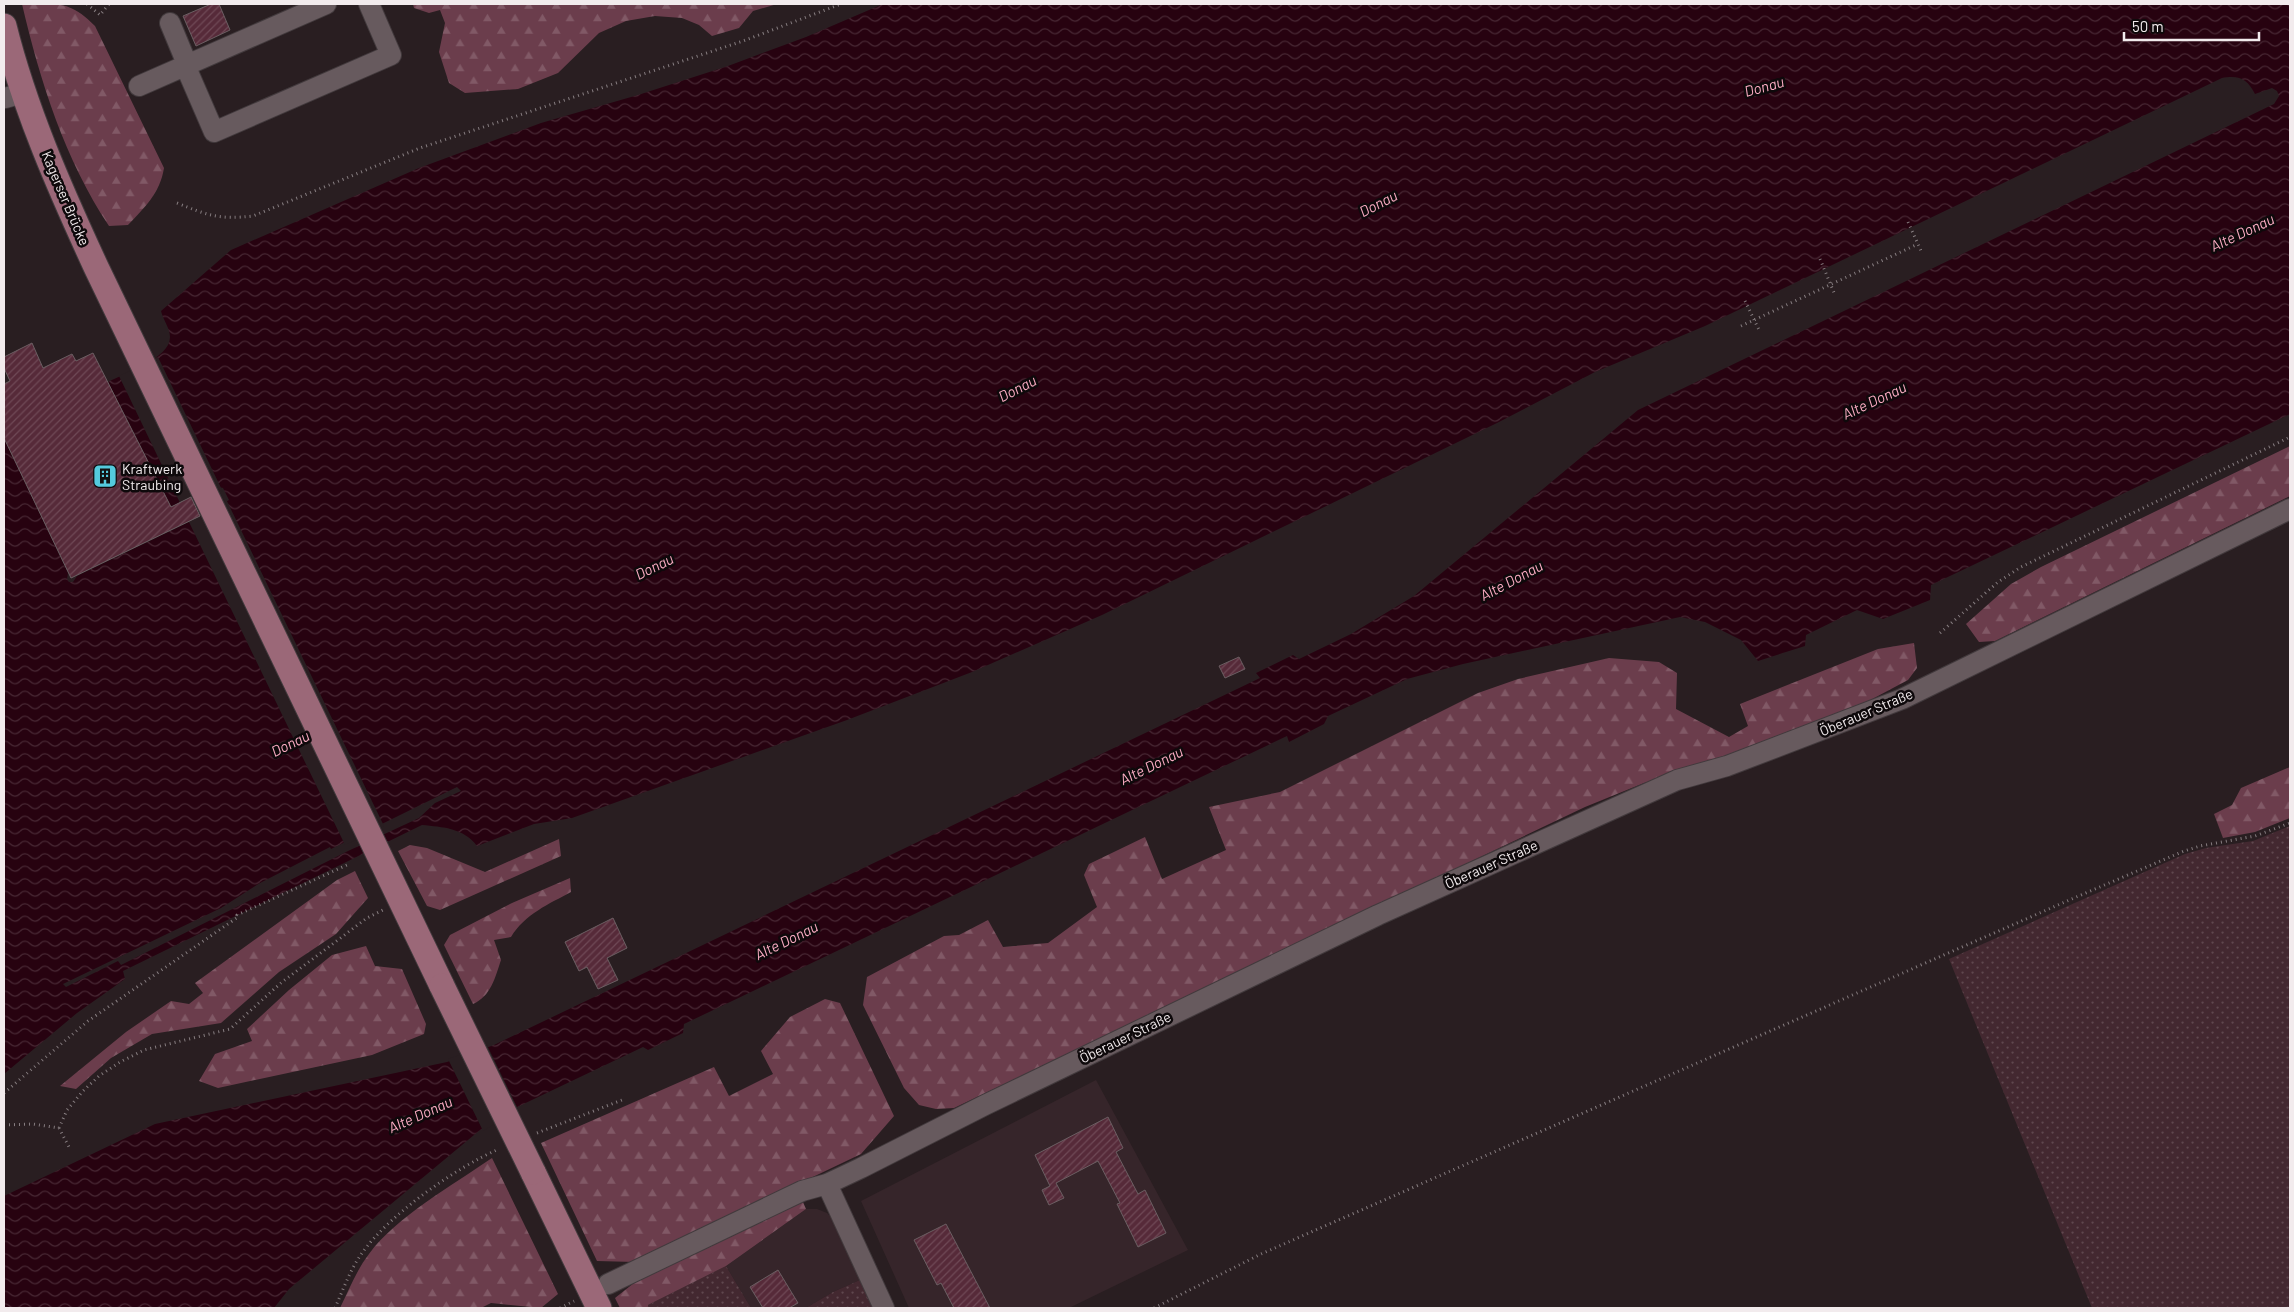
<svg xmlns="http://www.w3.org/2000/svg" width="2294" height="1312" font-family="Barlow,sans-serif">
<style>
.built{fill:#36252a}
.grass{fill:url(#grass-dots)}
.forest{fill:url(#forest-firs)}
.water{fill:url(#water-waves);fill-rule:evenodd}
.pier{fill:#291e21}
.building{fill:url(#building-hatch);stroke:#6b5e62}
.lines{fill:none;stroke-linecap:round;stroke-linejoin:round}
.minor-casing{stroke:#423a3d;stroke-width:22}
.major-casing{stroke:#423a3d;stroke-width:27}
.path{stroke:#877e81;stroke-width:3;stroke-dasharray:1 4;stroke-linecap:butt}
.minor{stroke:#675a5e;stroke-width:20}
.major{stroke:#9b6878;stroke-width:25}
.major-bridge-casing{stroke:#423a3d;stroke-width:27;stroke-linecap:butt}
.major-bridge{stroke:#9b6878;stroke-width:25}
.labels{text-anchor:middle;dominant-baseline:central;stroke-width:5;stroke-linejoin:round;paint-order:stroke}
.street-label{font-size:14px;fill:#f2ebed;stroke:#0e090b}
.poi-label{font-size:14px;fill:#f2ebed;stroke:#0e090b;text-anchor:start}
.water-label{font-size:15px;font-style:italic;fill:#fbacc3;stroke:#0e090b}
</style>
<defs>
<pattern id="grass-dots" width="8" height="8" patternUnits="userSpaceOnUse" patternTransform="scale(1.25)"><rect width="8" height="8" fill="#432830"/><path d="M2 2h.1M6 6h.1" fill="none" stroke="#5f474e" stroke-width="1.8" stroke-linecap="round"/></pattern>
<pattern id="forest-firs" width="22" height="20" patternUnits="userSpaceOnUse" patternTransform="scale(1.25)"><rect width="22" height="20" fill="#6b3d4c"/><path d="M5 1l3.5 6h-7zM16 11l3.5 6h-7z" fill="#815966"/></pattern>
<pattern id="water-waves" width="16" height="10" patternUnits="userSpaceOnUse" patternTransform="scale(1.25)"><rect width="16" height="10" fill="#270210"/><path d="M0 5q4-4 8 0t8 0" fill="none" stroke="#472733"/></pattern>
<pattern id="building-hatch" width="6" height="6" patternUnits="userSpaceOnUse" patternTransform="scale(1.25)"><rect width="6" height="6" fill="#562a39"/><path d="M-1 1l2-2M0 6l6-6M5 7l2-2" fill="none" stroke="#6f4956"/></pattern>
</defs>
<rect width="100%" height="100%" fill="#291e21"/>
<!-- built -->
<path class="built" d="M1096,1080L1188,1250L1069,1308H909L861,1201Z
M806,1209H817L827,1213L834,1220L862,1279L833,1292L806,1308H751L726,1266Z"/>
<!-- grass -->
<path class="grass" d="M2290,826V1308H2092L1949,959L2185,854L2206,848L2253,841Z
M726,1266L751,1308H648V1305Z
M862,1279L876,1308H806L833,1292Z"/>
<!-- forest -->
<path class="forest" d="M22,4C58,4 69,0 95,26L164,168C160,193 145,207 128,225L109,226C65,160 40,81 22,4Z
M413,4H777L753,11L739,28L712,36L699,25L682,18L655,16L626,21L599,33L558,73L518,89L465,93L449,83L439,52L445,23L440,10L429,13L414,8Z
M2290,446V496L1995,641L1979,642L1966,624L2011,584L2041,567Z
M1914,643L1917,668L1908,680L1861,705L1715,761L1644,783L1585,807L954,1108L936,1109L919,1105L904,1088L863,1005L867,977L944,936L959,935L988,920L1003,947L1048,943L1097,907L1084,875L1089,864L1145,837L1162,879L1226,850L1209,807L1280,792L1478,693L1518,679L1609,658L1659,662L1677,673L1676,709L1729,737L1748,726L1740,704L1878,649Z
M2290,767V818L2255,832L2223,838L2214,814L2232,805L2241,788Z
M559,839L561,856L440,910L427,906L398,851L410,845L427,848L485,872Z
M355,871L368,898L336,934L279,972L221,1023L152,1034L111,1058L76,1089L60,1086L126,1032L171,1001L189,1004L203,993L195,983L337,880Z
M570,878L571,892C549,904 525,914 511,937L494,940L501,960C495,978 491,996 473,1004L444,945L450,935L512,903Z
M366,946L375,966L402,969L426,1024L424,1034L372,1055L218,1088L199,1081L215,1054L252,1041L247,1029L289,990L332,955Z
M825,999L840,1003L894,1116L861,1154L635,1262L597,1261L541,1143L714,1067L729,1096L773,1074L761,1051L790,1017Z
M492,1158L558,1294L541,1308L491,1303L481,1308H340C349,1290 356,1271 369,1254C396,1217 453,1185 492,1158Z
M802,1200L806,1209L726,1266L648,1305V1308H620L615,1298L639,1279Z"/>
<!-- water -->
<path class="water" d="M883,4H2290V414L1931,585L1930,600L1883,619L1857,610L1806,635L1805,646L1758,661L1741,640L1705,622L1680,617L1463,664L1407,679L1328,716L1324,724L1289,742L1287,736L684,1024L683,1033L648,1050L643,1047L513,1109L480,1130L289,1289L274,1308H4V1196L155,1124L447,1062L494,1045L1260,678L1256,673L1293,655L1299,659L1351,634L1414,596L1638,410L2274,104L2279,96L2277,91L2272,88L2255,94C2247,79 2240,75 2222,78L1705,326L1595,372L1497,423L1102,615L972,672L847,720L572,818L534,824L477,846C464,828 442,827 422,825L123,971L125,979L77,1013L4,1074V438L68,573L67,579L69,582H73L77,576L189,522L229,500L223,488L215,486L171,507L108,382C124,373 170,359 170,337C170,328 163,320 161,311L231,250L419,168L541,123L638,95L728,66L806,37ZM457,787L461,791L435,803L419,818L348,851L121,965L118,961L66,987L63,984L221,908L260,883L330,847L331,849Z"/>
<!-- pier -->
<path class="pier" d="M158,357L223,492L216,488L181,505L119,376Z
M226,499L384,826L345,845L188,520Z
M487,1045L518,1109L483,1131L448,1059Z"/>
<!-- building -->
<path class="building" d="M211,4H219L230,30L196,46L183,16Z
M32,343L43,368L72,354L76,361L93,353L171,507L191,497L200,516L71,578L4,438V384L10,381L4,368V357Z
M1239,657L1245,669L1225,678L1219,666Z
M613,918L627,948L607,958L618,980L598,989L587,967L579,971L565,942Z
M1108,1117L1123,1148L1116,1152L1138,1194L1145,1190L1166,1233L1138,1247L1117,1204L1120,1203L1098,1161L1056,1183L1064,1198L1049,1205L1042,1190L1050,1186L1035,1155Z
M946,1224L990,1308H954L941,1283L937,1285L914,1240Z
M778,1270L798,1303L789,1308H763L750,1287Z"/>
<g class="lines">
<!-- minor casing -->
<g class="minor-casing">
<path id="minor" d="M170,23L187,64
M185,65L214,132L391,55L369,4
M139,86L326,4
M5,98L23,93
M827,1184L884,1308
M608,1284L802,1191L827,1184L861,1168L985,1105L1378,915L1677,780L1727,766L1902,699L2290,509"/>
</g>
<!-- major casing -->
<g class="major-casing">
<path id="major" d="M4,26C25,110 60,189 96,267L442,986
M533,1172L599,1308"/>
</g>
<!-- path -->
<path class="path" d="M87,4L100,15L109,4
M177,203C207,215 219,220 253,216L420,148L743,41L841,4
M1908,222L1922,253
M1820,259L1835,295
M1745,301L1759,330
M1741,326L1918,244
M1940,633L1998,582L2021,567L2290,437
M4,1093L88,1021L238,917L237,915L347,865
M4,1125L33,1124L59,1128
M59,1128L67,1110L83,1091L99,1076L120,1062L144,1050L230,1029L282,982L367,918L383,910
M59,1128L69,1147
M537,1133L622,1100
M335,1308C343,1290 350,1270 362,1253C390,1214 455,1168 499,1149
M560,1308L574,1301
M1154,1308L1261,1254L2074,898L2184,851L2200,846L2255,836L2290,823"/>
<!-- minor -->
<use href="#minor" class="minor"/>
<!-- major -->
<use href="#major" class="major"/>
<!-- major-bridge casing -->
<g class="major-bridge-casing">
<path id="major-bridge" d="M442,986L533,1172"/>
</g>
<!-- major-bridge -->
<use href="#major-bridge" class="major-bridge"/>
</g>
<!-- icons -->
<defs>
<g id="building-square" transform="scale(1.25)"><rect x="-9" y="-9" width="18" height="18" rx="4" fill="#54cadd" stroke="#0e090b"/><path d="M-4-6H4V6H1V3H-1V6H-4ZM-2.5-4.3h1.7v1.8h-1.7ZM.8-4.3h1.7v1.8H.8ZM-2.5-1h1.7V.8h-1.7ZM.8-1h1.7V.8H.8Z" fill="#111"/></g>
</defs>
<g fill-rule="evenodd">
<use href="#building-square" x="105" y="476"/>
</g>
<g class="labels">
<!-- street labels -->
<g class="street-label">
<text transform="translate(66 198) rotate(67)">Kagerser Brücke</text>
<text transform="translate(1866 712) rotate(-23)">Öberauer Straße</text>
<text transform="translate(1491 864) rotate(-24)">Öberauer Straße</text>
<text transform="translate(1125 1037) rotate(-26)">Öberauer Straße</text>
</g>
<!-- poi labels -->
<g class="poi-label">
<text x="122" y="468">Kraftwerk<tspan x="122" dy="16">Straubing</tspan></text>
</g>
<!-- water labels -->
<g class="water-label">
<text transform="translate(1764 86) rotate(-15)">Donau</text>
<text transform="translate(1378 203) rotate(-27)">Donau</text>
<text transform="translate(2242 232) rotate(-25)">Alte Donau</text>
<text transform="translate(1017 388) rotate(-27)">Donau</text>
<text transform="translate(1874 400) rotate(-25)">Alte Donau</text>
<text transform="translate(654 566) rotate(-26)">Donau</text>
<text transform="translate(1511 580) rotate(-28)">Alte Donau</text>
<text transform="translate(290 743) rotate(-26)">Donau</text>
<text transform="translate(1151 765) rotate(-26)">Alte Donau</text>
<text transform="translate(786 940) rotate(-26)">Alte Donau</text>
<text transform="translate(420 1114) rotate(-24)">Alte Donau</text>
</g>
</g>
<!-- border -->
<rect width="2294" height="1312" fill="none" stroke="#f2ebed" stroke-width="10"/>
<!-- scale -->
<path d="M2124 32v8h135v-8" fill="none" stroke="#f2ebed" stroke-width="2.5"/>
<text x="2132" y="32" font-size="15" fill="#f2ebed" stroke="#0e090b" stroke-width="4" paint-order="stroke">50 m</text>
</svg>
